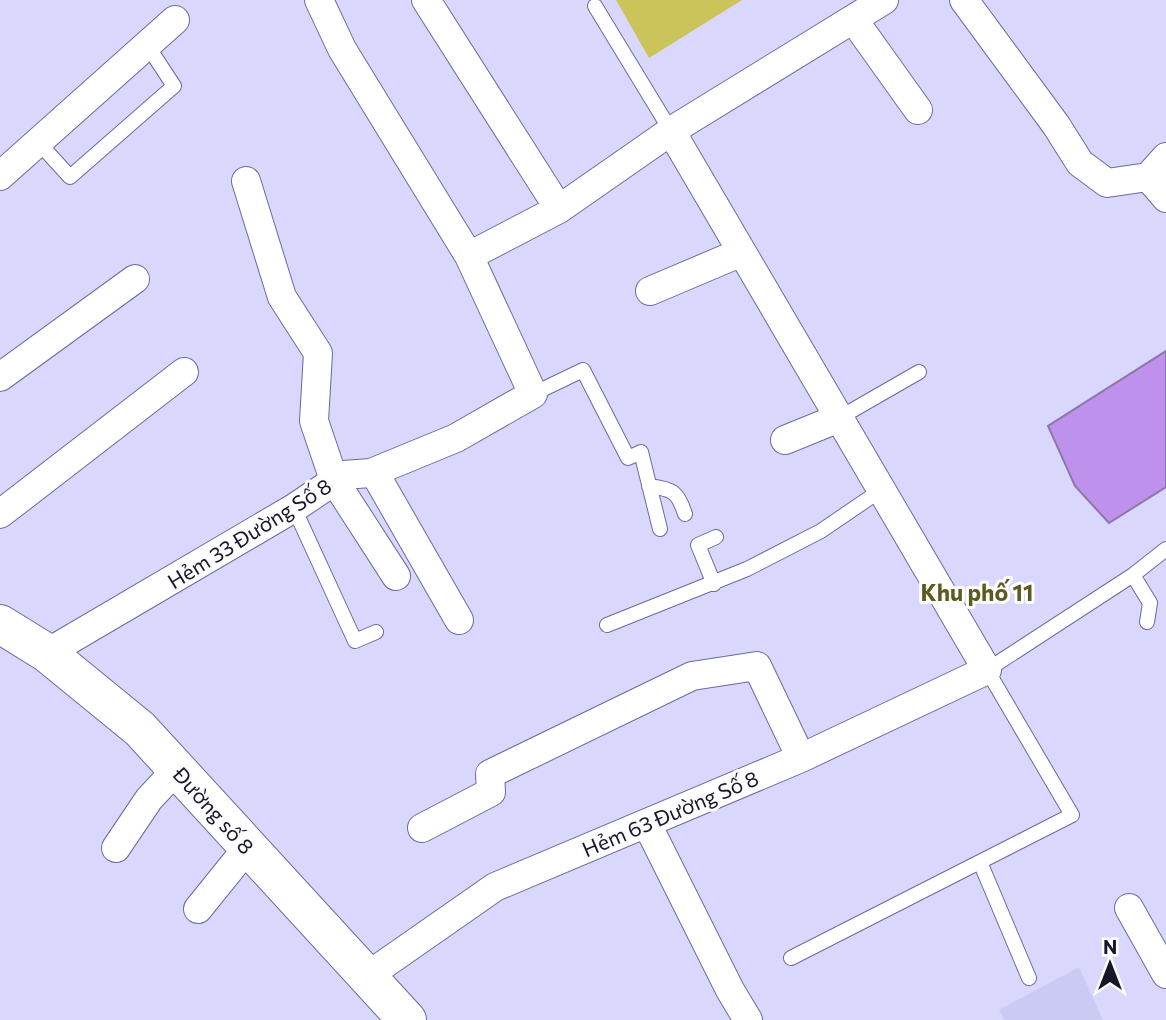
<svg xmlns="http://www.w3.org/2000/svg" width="1166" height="1020" font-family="Commissioner,sans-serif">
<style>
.built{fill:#cbcaf2}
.green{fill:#cac45a}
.building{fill:#be91ec;stroke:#8f76aa;stroke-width:2}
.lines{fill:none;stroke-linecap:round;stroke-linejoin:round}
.lane-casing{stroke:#6d699e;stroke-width:16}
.street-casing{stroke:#6d699e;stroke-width:30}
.secondary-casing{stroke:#6d699e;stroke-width:40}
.lane{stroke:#fff;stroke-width:14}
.street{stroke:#fff;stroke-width:28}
.secondary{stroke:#fff;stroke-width:38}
.labels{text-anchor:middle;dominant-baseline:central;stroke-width:6;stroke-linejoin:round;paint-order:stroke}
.street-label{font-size:21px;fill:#17162b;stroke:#fdfdfd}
.neighbourhood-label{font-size:23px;font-weight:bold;fill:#5d5a1e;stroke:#fdfdfd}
</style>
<rect width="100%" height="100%" fill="#d9d8fc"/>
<!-- built -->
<path class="built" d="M1079,967L1103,1020H1004L999,1010Z"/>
<!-- green -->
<path class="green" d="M616,0H742L649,58Z"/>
<!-- building -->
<path class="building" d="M1166,351V487L1109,523L1075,486L1048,426Z"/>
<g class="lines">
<!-- lane casing -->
<g class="lane-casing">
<path id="lane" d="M595,6L671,131
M39,143L70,177L174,86L147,45
M533,394L583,370L628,458L641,452L660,529
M839,418L919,372
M649,486C673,489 678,492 685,514
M294,508L355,641L376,632
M1133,575L1150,603L1147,622
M714,584L698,545L716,537
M607,625L747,569L821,531L881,490
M980,862L1029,978
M791,958L1072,815L987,670L1133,575L1166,549"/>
</g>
<!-- street casing -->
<g class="street-casing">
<path id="street" d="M319,0L342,49L469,256
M426,0L559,209
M964,0L1056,125L1080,163L1107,183L1148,177L1166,198
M853,19L918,110
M0,176L175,20
M1148,177L1166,157
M246,181L282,297L318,353L314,421L334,480L396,576
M650,291L742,252
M0,377L135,279
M785,440L839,418
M374,472L459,620
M0,514L184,372
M47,653L294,508L343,475L371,473L456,438L533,394L469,256L559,209L671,131L884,0
M647,824L730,990L748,1020
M422,828L491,792L490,774L692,676L757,666L801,758
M116,848L149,799L177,769
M1129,908L1166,974
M198,909L248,847
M366,977L495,887L801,758L987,670L671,131"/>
</g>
<!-- secondary casing -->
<g class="secondary-casing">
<path id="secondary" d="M0,624L47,653L140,729L407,1020"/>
</g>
<!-- lane -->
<use href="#lane" class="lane"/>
<!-- street -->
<use href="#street" class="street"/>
<!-- secondary -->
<use href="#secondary" class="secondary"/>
</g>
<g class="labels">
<!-- street labels -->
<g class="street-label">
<text transform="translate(249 533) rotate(-32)">Hẻm 33 Đường Số 8</text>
<text transform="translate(214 810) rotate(48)">Đường số 8</text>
<text transform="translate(670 813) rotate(-23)">Hẻm 63 Đường Số 8</text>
</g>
<!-- neighbourhood labels -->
<g class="neighbourhood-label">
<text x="977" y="592">Khu phố 11</text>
</g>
</g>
<!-- north arrow -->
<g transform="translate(1110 964)" stroke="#fdfdfd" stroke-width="5" paint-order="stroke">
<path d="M0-5L12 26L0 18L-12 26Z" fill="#17162b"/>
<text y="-10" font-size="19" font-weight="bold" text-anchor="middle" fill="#17162b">N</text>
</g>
</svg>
